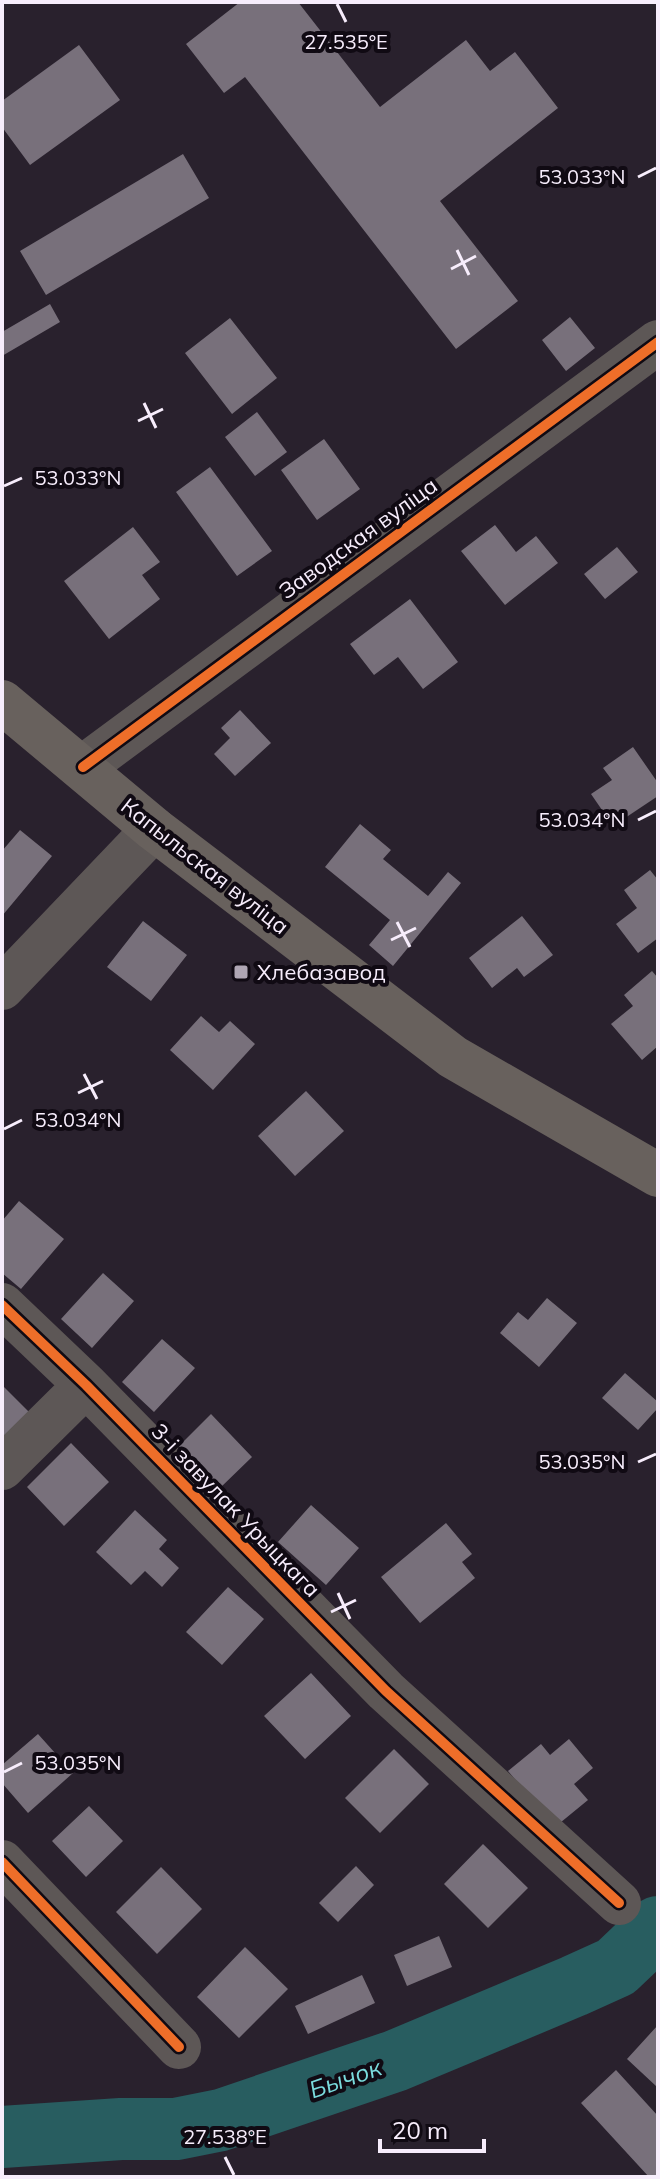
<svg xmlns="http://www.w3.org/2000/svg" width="660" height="2179" font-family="Mulish,sans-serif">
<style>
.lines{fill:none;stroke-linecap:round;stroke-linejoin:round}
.river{stroke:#285d60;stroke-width:62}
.building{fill:#78707b}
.minor{stroke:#5d5756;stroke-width:44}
.major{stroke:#68615d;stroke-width:44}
.cycleway-casing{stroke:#100a13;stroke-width:15}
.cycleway{stroke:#ee6e29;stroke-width:10}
.ticks{fill:none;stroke:#f7edfc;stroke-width:3}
.poi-dot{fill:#afa6b4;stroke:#100a13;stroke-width:3}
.labels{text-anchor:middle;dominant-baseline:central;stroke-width:8;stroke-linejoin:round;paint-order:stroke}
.street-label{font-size:22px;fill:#f7edfc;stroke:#100a13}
.poi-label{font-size:22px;fill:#f7edfc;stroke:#100a13;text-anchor:start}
.water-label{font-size:24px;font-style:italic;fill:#7adadc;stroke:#100a13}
.ticks-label{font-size:20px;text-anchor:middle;fill:#f7edfc;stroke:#100a13;stroke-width:8;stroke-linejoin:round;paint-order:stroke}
</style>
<rect width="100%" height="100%" fill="#29212d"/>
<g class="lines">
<!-- river -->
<path class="river" d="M2,2137L121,2129H176L221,2120L395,2061L574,1986L616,1967L658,1927"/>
</g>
<!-- building -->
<path class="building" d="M240,2H298L380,107L466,40L490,71L515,52L558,108L440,201L518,301L456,349L245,77L224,93L186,44Z
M79,45L120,100L30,165L2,127V101Z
M183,154L209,198L46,295L20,251Z
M50,304L60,322L2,356V332Z
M570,317L595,348L566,371L542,340Z
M230,318L277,378L232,414L185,353Z
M257,412L287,452L255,476L225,437Z
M324,439L360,489L317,520L281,470Z
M210,467L272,551L237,576L176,492Z
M495,525L516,552L536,536L558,563L505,605L461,551Z
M133,527L160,562L142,575L160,599L109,639L64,581Z
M617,547L638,572L605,599L584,574Z
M410,599L458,662L423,689L398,657L374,675L350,644Z
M240,710L271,743L235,776L214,754L230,738L221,728Z
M633,747L658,783V796L613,826L591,794L612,780L603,768Z
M360,824L391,850L383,859L428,896L448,872L461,883L393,966L369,945L390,920L325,867Z
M20,830L52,856L2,916V851Z
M650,870L658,880V938L638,953L616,924L637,908L624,890Z
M522,916L553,955L524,977L517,968L492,988L469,958Z
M143,921L187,955L151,1001L107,967Z
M652,971L658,978V1046L642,1060L611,1024L633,1006L624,995Z
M201,1016L219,1032L230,1021L255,1044L213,1090L170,1050Z
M306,1091L344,1131L295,1176L258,1136Z
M19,1201L64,1239L21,1289L2,1273V1221Z
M103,1273L134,1301L92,1348L61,1319Z
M547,1298L577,1323L539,1367L500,1333L518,1312L528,1320Z
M162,1339L195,1368L154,1412L122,1382Z
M625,1373L658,1402V1408L638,1430L602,1398Z
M2,1385L37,1420L2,1454Z
M211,1414L252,1457L220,1488L179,1446Z
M71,1443L109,1482L64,1526L27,1487Z
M311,1505L359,1548L326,1585L278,1542Z
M135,1510L167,1540L159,1549L179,1568L162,1587L145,1571L131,1585L96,1552Z
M446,1523L472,1554L462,1562L475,1578L420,1623L381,1577Z
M228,1587L264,1619L222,1665L186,1632Z
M311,1673L351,1716L305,1759L264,1716Z
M38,1734L73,1773L28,1813L2,1783V1765Z
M569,1739L593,1768L574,1784L588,1800L555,1827L508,1771L541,1744L550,1755Z
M394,1749L429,1784L380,1833L345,1798Z
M89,1806L123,1841L86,1877L52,1841Z
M483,1844L528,1888L488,1928L444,1884Z
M356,1866L374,1885L338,1922L319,1903Z
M161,1867L202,1909L157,1954L116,1912Z
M439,1936L452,1967L407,1986L394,1955Z
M245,1947L288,1989L239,2038L197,1997Z
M362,1975L375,2003L308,2034L295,2006Z
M658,2025V2084L656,2086L627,2059Z
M616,2070L658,2116V2177H649L581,2103Z"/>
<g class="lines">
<!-- minor -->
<path class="minor" d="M83,767L658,342
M2,988L154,829
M2,1305L86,1385L386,1691L619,1903
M2,1468L86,1385
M2,1862L179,2047"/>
<!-- major -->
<path class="major" d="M2,702L154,829L453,1057L658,1175"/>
<!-- cycleway casing -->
<g class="cycleway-casing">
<path id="cycleway" d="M83,767L658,342
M2,1305L86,1385L386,1691L619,1903
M2,1862L179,2047"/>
</g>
<!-- cycleway -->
<use href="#cycleway" class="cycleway"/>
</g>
<!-- ticks -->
<path class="ticks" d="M337,4L346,22M638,177L656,168M457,250L469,275M451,269L476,256M144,403L156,428M138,421L163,409M4,486L22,478M638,820L656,811M397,922L410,947M391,940L416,928M84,1074L97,1099M78,1093L103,1081M4,1129L22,1120M638,1462L656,1454M338,1593L350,1619M331,1612L356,1600M4,1772L22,1763M225,2157L234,2175"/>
<!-- markers -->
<rect class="poi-dot" x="233" y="964" width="16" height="16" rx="4"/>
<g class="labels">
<!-- street labels -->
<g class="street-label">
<text transform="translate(358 538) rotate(-36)">Заводская вуліца</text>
<text transform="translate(205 866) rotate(38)">Капыльская вуліца</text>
<text transform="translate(236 1510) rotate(46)">3-і завулак Урыцкага</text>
</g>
<!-- poi labels -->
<g class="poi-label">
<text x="257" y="972">Хлебазавод</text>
</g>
<!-- water labels -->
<g class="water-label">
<text transform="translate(345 2078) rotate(-19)">Бычок</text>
</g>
</g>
<g class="ticks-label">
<text x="346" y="49">27.535°E</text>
<text x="582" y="184">53.033°N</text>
<text x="78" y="485">53.033°N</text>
<text x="582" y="827">53.034°N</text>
<text x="78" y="1127">53.034°N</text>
<text x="582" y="1469">53.035°N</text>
<text x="78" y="1770">53.035°N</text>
<text x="225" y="2144">27.538°E</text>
</g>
<!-- border -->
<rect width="660" height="2179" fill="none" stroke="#f7edfc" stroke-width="8"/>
<!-- scale -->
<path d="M380 2139v12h104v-12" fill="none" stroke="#f7edfc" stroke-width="4"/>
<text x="392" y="2139" font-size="24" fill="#f7edfc" stroke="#100a13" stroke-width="6" paint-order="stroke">20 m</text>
</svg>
